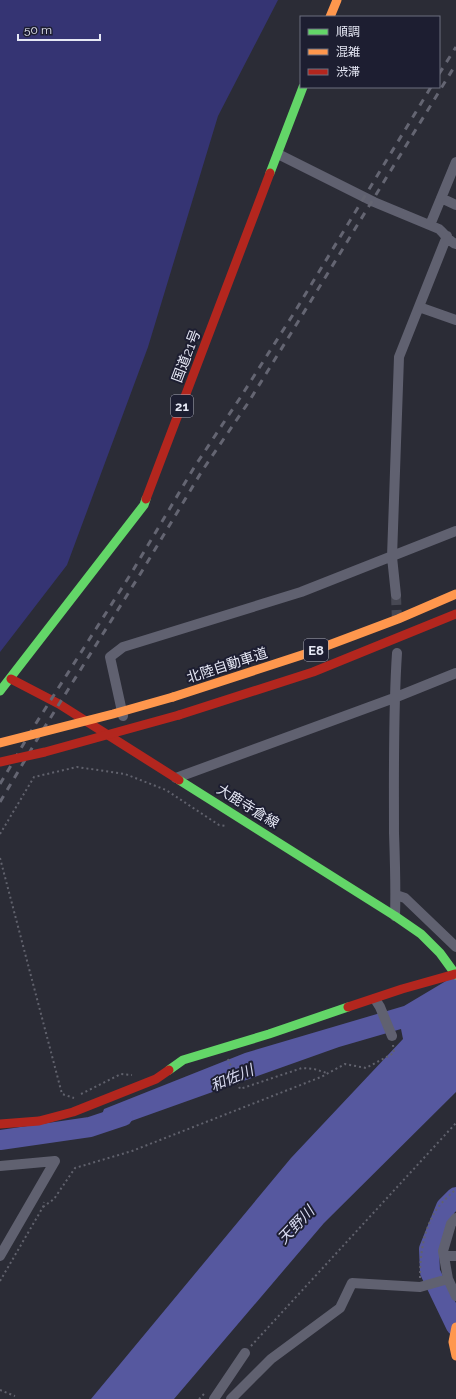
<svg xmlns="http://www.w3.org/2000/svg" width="456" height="1399" font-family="Raleway,'Noto Sans JP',sans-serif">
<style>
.green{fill:#353473}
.water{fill:#56589f}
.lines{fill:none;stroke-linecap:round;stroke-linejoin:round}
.river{stroke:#56589f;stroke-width:20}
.street-tunnel{stroke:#474853;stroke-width:10;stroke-dasharray:10 5;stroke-linecap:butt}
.path{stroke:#61626d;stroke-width:2;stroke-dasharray:2 3;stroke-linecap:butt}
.street{stroke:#606170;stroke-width:10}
.fast{stroke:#63d668;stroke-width:9}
.slow{stroke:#ff974d;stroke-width:9}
.jam{stroke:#b3261e;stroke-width:9}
.rail{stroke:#646572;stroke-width:3;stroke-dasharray:7 7;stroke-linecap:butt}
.slow-bridge{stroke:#ff974d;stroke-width:9}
.jam-bridge{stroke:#b3261e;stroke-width:9}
.labels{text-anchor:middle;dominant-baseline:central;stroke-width:4;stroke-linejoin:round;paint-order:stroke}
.shield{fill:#1d1e31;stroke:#aaabba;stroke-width:1}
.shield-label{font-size:13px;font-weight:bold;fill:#e6e8f5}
.street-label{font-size:14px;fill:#e6e8f5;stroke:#1d1e31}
.water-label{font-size:15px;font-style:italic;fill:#d8daf0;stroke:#1d1e31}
</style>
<rect width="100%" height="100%" fill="#2b2c36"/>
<!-- green -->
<path class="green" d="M0,0H278L218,116L148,347L67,565L0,652Z"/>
<!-- water -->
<path class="water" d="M456,975V1092L324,1223L174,1399H91L291,1158L403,1039L401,1029L339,1047L95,1134L104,1109L245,1053L404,1006Z"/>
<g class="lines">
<!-- river -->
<path class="river" d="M0,1140L90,1127L123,1116
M456,1197L446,1207L429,1249L430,1272L456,1326"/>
<!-- street-tunnel -->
<path class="street-tunnel" d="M396,595L397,623"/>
<!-- path -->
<path class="path" d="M0,834L34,777L77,767L125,774L166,790L219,825L227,826
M0,858L62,1094L74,1098
M228,1059L240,1089L302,1068L314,1069L327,1073
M81,1094L121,1074L132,1075
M43,1207L54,1199L75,1168L132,1151L321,1077L345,1064L366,1068L394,1053L393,1045
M420,1278C420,1255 423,1232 435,1212C440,1203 449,1196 456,1189
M0,1281L43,1207L44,1202
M251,1346L456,1123
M0,1390L15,1396
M199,1399L205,1393"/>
<!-- street -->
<path class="street" d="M278,154L374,202L439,229C445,234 449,242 456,244
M441,198L456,205
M430,225L456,162
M419,307L456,320
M396,595L392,557L399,357L447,236
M123,716L110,657L123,647L301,592L456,531
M176,778L394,698L456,673
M396,895L405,898L456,947
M395,916C396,888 395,861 394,833C394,773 393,713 397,653
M375,999L380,1007L392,1036
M0,1166L55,1161
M456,1218L451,1224L443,1251L448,1279L456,1296
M0,1256L55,1161
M444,1256H456
M214,1399L245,1353
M231,1399L271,1359L340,1308L352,1283L420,1287L448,1279"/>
<!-- fast -->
<path class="fast" d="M270,173L303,87
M0,691L144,505L146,499
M179,780L395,916L421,934L440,953L456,975
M169,1070L183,1060L269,1034L348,1007"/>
<!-- slow -->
<path class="slow" d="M330,17L337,0
M173,697L305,654L398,619L456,594
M456,1327L453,1342L456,1356"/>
<!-- jam -->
<path class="jam" d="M146,499L270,173
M11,679L59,704L179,780
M179,715L313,672L456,614
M348,1007L402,989L455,974
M0,1124L39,1121L73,1112L156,1079L169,1070"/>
<!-- rail -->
<path class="rail" d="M439,74L456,47
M0,784L33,728L132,572L195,466L240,398L294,313L431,87
M0,802L41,733L139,576L202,471L248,403L301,317L456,64"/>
<!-- slow-bridge -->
<path class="slow-bridge" d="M0,743L113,714L173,697"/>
<!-- jam-bridge -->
<path class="jam-bridge" d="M0,762L45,752L179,715"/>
</g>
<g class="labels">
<!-- shield labels -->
<g class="shield">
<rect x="171" y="395" width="22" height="22" rx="3"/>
<rect x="304" y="639" width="24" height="22" rx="3"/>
</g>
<g class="shield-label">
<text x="182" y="406">21</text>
<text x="316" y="650">E8</text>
</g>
<!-- street labels -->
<g class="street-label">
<text transform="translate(186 356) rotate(-69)">国道21号</text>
<text transform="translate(227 665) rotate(-18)">北陸自動車道</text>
<text transform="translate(248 806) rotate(32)">大鹿寺倉線</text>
</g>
<!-- water labels -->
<g class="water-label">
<text transform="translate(232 1078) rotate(-23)">和佐川</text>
<text transform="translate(296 1225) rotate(-46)">天野川</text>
</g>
</g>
<!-- legend -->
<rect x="300" y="16" width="140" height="72" fill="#1d1e31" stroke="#6d6f7f"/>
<rect x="308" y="29" width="20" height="6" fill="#63d668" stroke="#6d6f7f"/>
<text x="336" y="36" font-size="12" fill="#e6e8f5">順調</text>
<rect x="308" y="49" width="20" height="6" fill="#ff974d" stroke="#6d6f7f"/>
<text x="336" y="56" font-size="12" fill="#e6e8f5">混雑</text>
<rect x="308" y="69" width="20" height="6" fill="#b3261e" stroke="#6d6f7f"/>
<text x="336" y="76" font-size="12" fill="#e6e8f5">渋滞</text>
<!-- scale -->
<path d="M18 34v6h82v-6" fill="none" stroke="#e6e8f5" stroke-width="2"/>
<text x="24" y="34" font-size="12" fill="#e6e8f5" stroke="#1d1e31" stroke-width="3" paint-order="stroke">50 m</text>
</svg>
